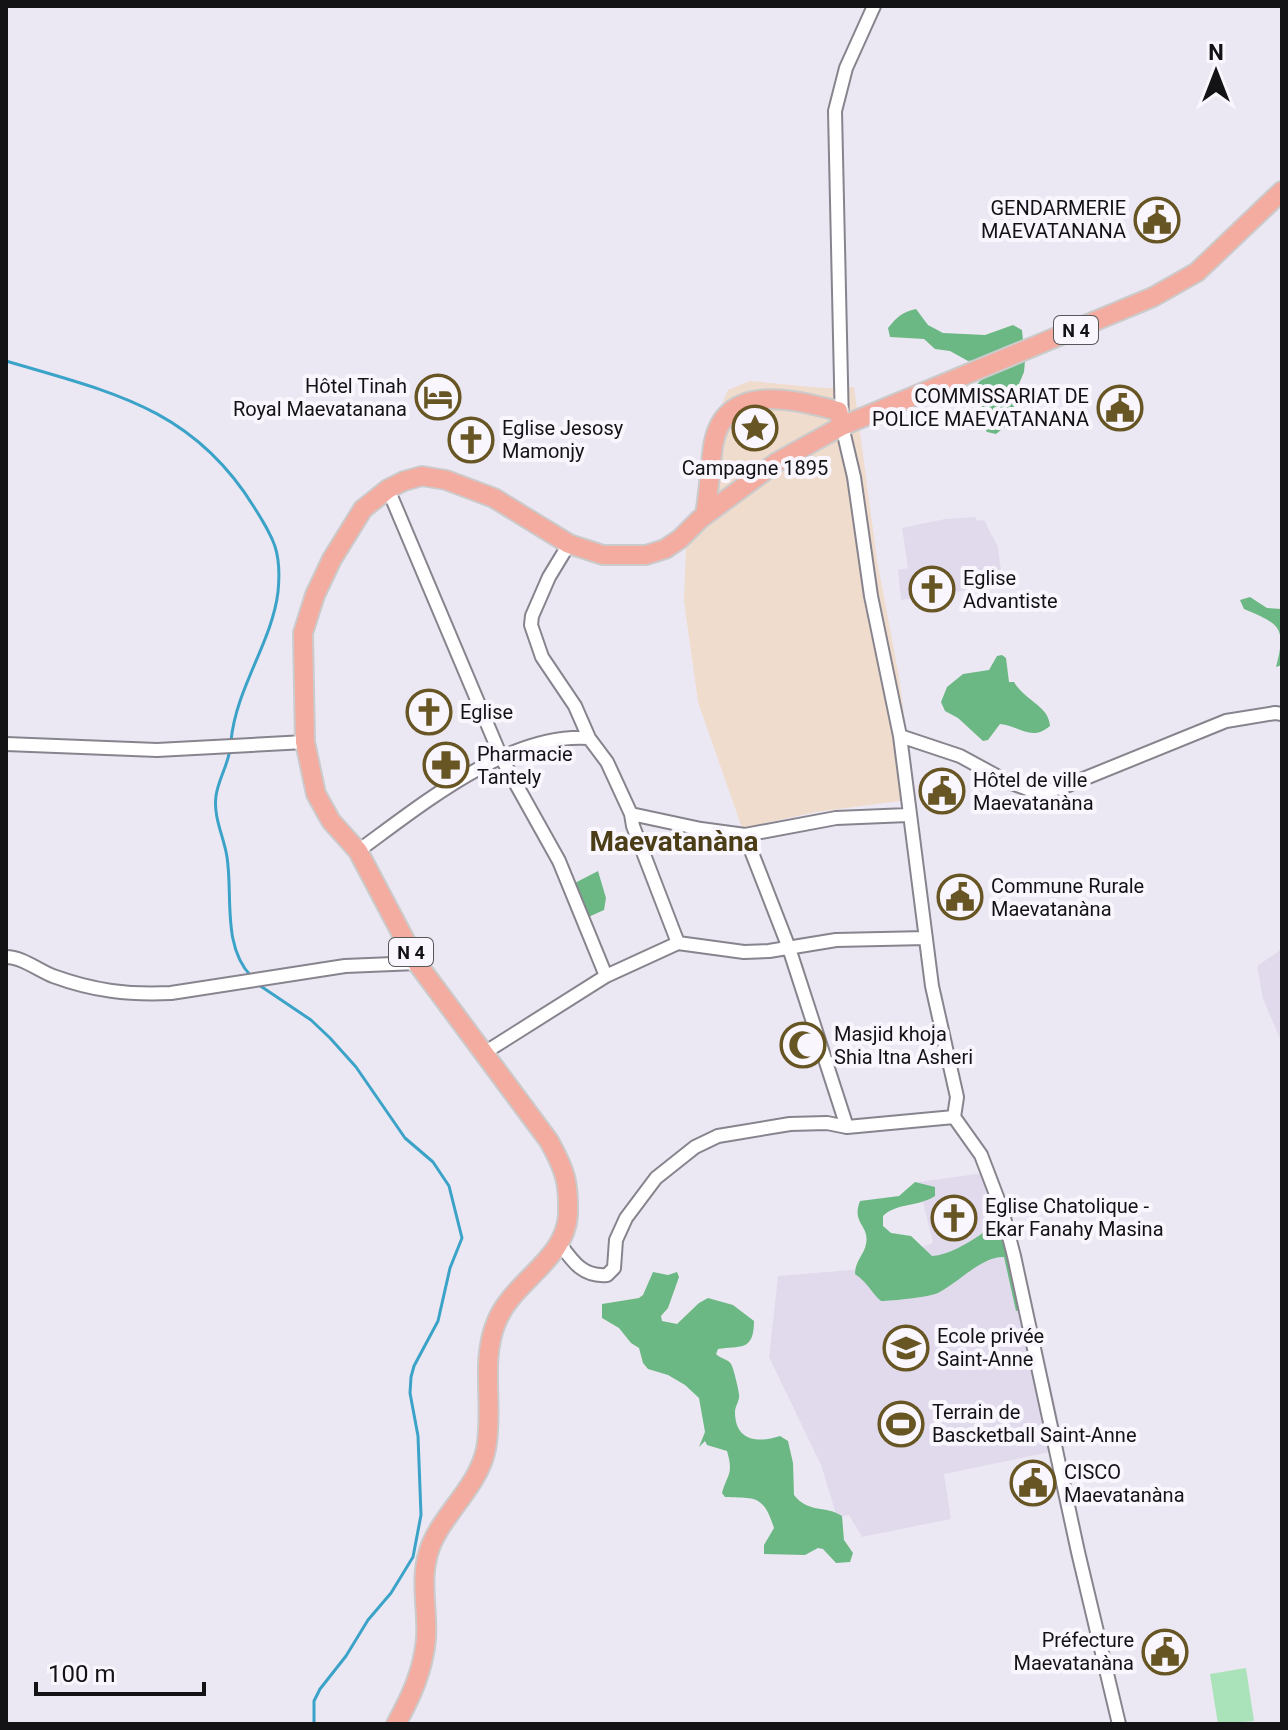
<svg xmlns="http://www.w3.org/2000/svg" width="1288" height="1730" font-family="Roboto,sans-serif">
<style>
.commercial{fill:#efdccc}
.built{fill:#e1daec}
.green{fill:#aae2ba}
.forest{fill:#6cb884}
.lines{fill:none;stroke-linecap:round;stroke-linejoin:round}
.stream{stroke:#3ca3c8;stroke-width:3}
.street-casing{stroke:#87848e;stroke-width:16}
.primary-casing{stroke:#cbcbcc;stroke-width:22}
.street{stroke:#fff;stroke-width:12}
.primary{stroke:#f4aba0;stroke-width:18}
.labels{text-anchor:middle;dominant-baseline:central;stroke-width:8;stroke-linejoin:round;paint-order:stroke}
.shield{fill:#f9f6fe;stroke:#58565b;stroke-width:2}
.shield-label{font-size:18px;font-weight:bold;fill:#131215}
.poi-label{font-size:20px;fill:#131215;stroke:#f9f6fe;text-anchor:start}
.district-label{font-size:28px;font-weight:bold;fill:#4b3d15;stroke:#f9f6fe}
</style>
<rect width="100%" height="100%" fill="#ece8f3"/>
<!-- commercial -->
<path class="commercial" d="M750,381L823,388L854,387L877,560L899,677L915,799L816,812L742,828L698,702L684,601L686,549L694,538L713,468L719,411L728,390Z"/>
<!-- built -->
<path class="built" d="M976,517L977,521L984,520L998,547L1003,585L901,600L898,570L908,568L902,528L945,519Z
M1282,949V1043L1263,999L1257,966Z
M991,1172L1034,1337L1040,1338L1065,1449L944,1474L951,1519L862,1537L849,1515L837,1517L821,1465L769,1357L778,1276L863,1269L933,1243L918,1182Z"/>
<!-- green -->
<path class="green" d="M918,1407L922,1437L885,1442L881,1411Z
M1246,1668L1254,1721L1218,1724L1210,1674Z"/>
<!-- forest -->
<path class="forest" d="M916,309L928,325L943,333L985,335L1013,325L1022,330L1023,341L1020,345L978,360L968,361L950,351L935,349L924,339L890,337L888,328C897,317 902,312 916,309Z
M1025,361L1024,372L1016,391L1012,421L996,434L987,432C981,424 979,418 976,408C964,375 1002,370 1025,361Z
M1250,597L1267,608L1282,609V665L1276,667C1287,626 1279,624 1244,609L1240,600Z
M1002,655L1006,658L1009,682H1014C1025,701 1049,706 1050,726C1031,742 1020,726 1000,724L988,740L983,741L958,718L945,711L941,702L947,687L963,674L989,670L997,656Z
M598,871L606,898L604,910L584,919L571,885Z
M915,1182L935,1187V1196C918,1207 896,1203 883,1216V1226L891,1233L911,1236L932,1256C949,1255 966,1244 980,1235C989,1228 993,1220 1006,1217L1026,1308L1016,1311L1004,1257C982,1256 958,1283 938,1293C929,1297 892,1301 881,1301C869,1290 870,1285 855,1274C855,1261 864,1255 866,1244C870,1225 851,1224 860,1201L899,1196Z
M653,1272L668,1275L677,1272L679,1277L668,1308L661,1316L662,1321L677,1324L699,1303L708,1298L733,1305L754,1321C754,1353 739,1345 718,1349L716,1354C721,1359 728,1359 731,1364C733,1366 739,1391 739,1394C740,1401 735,1406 735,1412C735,1442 759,1443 780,1436L788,1441L793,1463L794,1495C809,1514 826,1505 842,1516L844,1540L853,1553L850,1562L836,1563L823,1549L818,1548L805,1555L764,1554V1545L774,1528C763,1493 754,1499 725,1497L722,1493C727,1474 734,1475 727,1451L707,1445L705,1441L699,1447L705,1432L699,1398L685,1385L668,1375L648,1369L643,1363L639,1348L631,1343L619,1328L602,1318V1304L639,1298L643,1295Z"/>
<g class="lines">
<!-- stream -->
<path class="stream" d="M6,361C111,392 193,408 254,507C274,539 282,552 278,592C272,642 236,688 231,741
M230,749C228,765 218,780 216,796C213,817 224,837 227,857C233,895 222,946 251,976
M259,985L311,1020L330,1038L356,1067L405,1138L433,1162L449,1186L462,1238L450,1268L438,1321L414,1366L411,1377L410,1393L418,1436L421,1515L413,1557L391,1593L368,1620L346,1656L320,1689L314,1701V1724"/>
<!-- street casing -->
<g class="street-casing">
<path id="street" d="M874,6L846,68L835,111L842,426L854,477L871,596L900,736L932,986L957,1097L954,1117L981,1155L1002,1210L1014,1256L1078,1552L1119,1724
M388,489L502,759L559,861L606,976
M569,544L549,577L532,616L531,625L542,657L575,706L589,738L607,762L631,814L633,826L678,943L744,952L769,951L836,940L926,938
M900,736L960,756L1006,781L1036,792L1061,788L1226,721L1275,713L1282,714
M6,744L157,750L305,742
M631,814L701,829L745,835L836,818L908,815
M745,835L789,948L847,1127L954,1117
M358,851C420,806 509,732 589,738
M6,957C22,957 38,970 53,976C94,991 128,995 171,993L345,966L417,963
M484,1053L606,976L678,943
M560,1244C573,1262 583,1277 607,1275L614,1268L616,1240L626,1218L656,1178L695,1147L718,1136L790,1124L827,1123L847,1127"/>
</g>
<!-- primary casing -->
<g class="primary-casing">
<path id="primary" d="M705,515C709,492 710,469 713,446C724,381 792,399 838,411L842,426
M396,1724C411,1697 423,1671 426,1639C428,1611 420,1582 428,1554C438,1517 478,1489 486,1449C494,1407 480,1363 496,1323C512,1281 565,1261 568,1215C569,1182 565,1170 549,1141L417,963L358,851L331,821L316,794L305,742L303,633L315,595L332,559L363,509L388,489L404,481L422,476L446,480L494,498L569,544L603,555H646L665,549L680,539L700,519L777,462L842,426L1153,297L1197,272L1282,191"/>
</g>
<!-- street -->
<use href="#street" class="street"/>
<!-- primary -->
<use href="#primary" class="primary"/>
</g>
<!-- icons -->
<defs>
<g id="civic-ring" transform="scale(2.3)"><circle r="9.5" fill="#f9f6fe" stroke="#675523" stroke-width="1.5"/><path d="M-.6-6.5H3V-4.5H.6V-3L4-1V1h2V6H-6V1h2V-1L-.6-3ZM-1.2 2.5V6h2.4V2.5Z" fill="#675523"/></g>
<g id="hotel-ring" transform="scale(2.3)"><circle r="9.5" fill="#f9f6fe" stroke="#675523" stroke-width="1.5"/><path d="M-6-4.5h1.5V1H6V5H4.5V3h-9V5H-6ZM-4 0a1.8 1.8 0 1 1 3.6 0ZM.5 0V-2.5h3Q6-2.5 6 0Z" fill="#675523"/></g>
<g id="sight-ring" transform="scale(2.3)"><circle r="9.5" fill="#f9f6fe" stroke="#675523" stroke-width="1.5"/><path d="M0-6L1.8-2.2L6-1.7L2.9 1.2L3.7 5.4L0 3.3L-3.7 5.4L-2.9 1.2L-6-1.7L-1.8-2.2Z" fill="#675523"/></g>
<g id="church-ring" transform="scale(2.3)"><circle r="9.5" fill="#f9f6fe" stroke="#675523" stroke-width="1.5"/><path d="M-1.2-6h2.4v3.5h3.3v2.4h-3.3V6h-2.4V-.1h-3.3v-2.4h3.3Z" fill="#675523"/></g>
<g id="pharmacy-ring" transform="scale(2.3)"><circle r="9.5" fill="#f9f6fe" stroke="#675523" stroke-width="1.5"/><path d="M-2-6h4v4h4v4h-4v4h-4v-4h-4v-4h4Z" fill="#675523"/></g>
<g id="mosque-ring" transform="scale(2.3)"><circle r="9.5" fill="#f9f6fe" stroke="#675523" stroke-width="1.5"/><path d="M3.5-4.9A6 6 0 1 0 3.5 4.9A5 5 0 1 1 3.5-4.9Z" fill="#675523"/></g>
<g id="school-ring" transform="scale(2.3)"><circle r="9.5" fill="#f9f6fe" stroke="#675523" stroke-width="1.5"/><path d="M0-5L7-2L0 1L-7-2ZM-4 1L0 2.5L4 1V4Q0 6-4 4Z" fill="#675523"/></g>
<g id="stadium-ring" transform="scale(2.3)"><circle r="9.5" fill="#f9f6fe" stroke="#675523" stroke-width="1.5"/><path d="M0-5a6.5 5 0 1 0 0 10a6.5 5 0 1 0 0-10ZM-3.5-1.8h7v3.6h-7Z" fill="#675523"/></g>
</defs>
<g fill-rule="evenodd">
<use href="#civic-ring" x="1157" y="220"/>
<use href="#hotel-ring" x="438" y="397"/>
<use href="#civic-ring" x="1120" y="408"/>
<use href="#sight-ring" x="755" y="428"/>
<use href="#church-ring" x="471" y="440"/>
<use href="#church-ring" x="932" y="589"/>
<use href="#church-ring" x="429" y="712"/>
<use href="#pharmacy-ring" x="446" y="765"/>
<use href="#civic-ring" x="942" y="791"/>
<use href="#civic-ring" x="960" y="897"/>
<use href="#mosque-ring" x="803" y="1045"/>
<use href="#church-ring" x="954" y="1218"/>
<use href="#school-ring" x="906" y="1348"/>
<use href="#stadium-ring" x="901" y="1424"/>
<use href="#civic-ring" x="1033" y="1483"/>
<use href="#civic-ring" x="1165" y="1652"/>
</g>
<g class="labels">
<!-- shield labels -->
<g class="shield">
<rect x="1054" y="316" width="44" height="28" rx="6"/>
<rect x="389" y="938" width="44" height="28" rx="6"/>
</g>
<g class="shield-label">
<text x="1076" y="330">N 4</text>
<text x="411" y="952">N 4</text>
</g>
<!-- poi labels -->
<g class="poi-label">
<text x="1126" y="208" text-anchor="end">GENDARMERIE<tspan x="1126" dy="23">MAEVATANANA</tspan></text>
<text x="407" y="386" text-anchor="end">Hôtel Tinah<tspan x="407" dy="23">Royal Maevatanana</tspan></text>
<text x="1089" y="396" text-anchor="end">COMMISSARIAT DE<tspan x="1089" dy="23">POLICE MAEVATANANA</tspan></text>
<text x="502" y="428">Eglise Jesosy<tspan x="502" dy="23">Mamonjy</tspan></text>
<text x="755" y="468" text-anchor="middle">Campagne 1895</text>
<text x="963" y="578">Eglise<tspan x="963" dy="23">Advantiste</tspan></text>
<text x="460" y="712">Eglise</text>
<text x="477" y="754">Pharmacie<tspan x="477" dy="23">Tantely</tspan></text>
<text x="973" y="780">Hôtel de ville<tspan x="973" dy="23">Maevatanàna</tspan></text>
<text x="991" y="886">Commune Rurale<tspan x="991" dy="23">Maevatanàna</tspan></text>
<text x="834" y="1034">Masjid khoja<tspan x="834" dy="23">Shia Itna Asheri</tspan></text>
<text x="985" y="1206">Eglise Chatolique -<tspan x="985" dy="23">Ekar Fanahy Masina</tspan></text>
<text x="937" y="1336">Ecole privée<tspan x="937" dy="23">Saint-Anne</tspan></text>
<text x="932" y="1412">Terrain de<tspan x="932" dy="23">Bascketball Saint-Anne</tspan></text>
<text x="1064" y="1472">CISCO<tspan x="1064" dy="23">Maevatanàna</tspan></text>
<text x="1134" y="1640" text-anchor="end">Préfecture<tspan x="1134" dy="23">Maevatanàna</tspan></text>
</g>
<!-- district labels -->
<g class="district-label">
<text x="674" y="841">Maevatanàna</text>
</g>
</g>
<!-- border -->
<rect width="1288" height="1730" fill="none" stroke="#131215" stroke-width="16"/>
<!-- north arrow -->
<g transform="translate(1216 72)" stroke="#f9f6fe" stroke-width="6" paint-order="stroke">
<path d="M0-6L14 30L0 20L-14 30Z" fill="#131215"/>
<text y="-12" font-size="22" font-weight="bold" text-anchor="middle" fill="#131215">N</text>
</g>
<!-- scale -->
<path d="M36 1682v12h168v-12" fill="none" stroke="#131215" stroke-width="4"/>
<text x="48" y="1682" font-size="24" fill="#131215" stroke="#f9f6fe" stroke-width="6" paint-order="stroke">100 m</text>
</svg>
